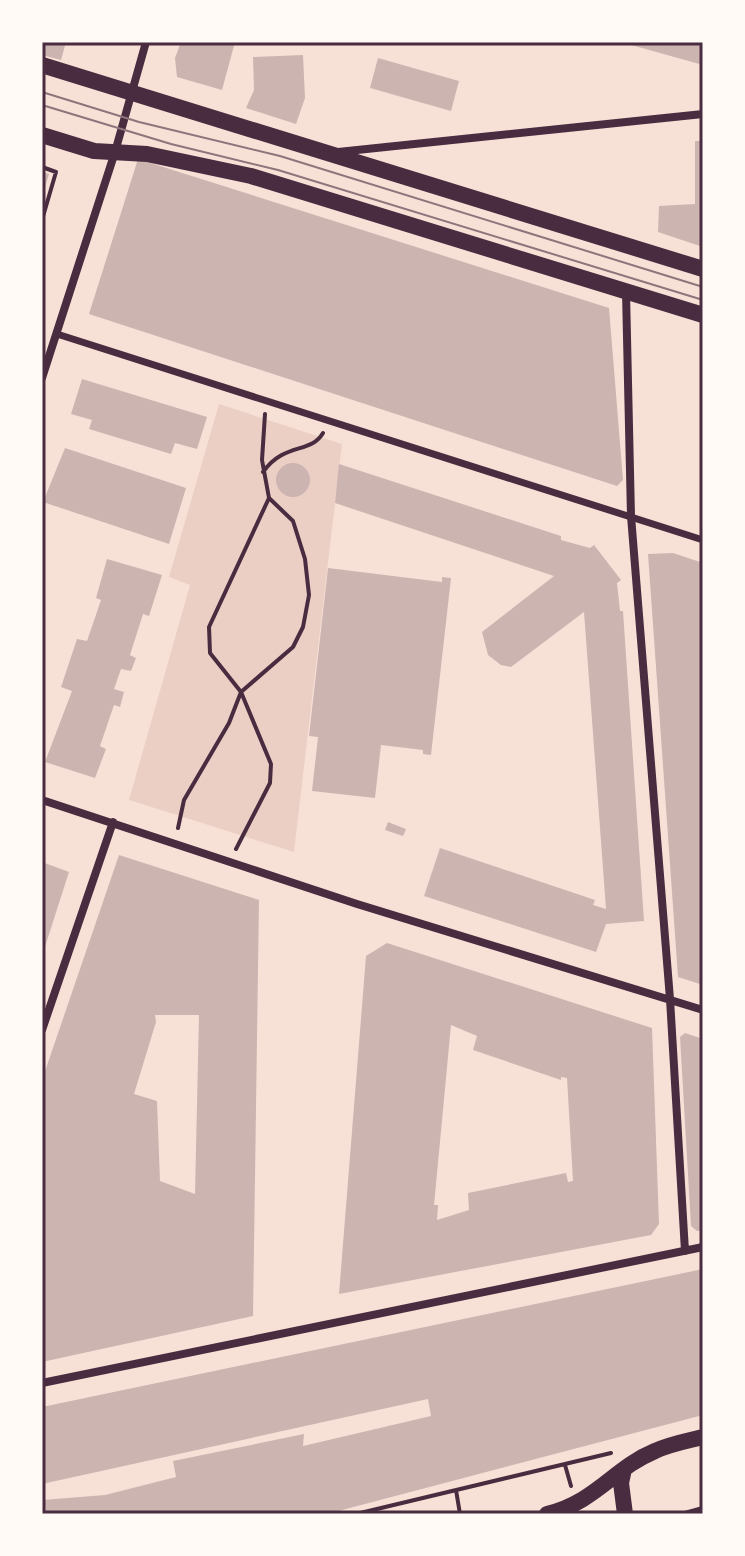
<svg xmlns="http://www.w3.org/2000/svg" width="745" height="1556" font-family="'Sofia Sans Condensed',sans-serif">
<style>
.green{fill:#ebcfc5}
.building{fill:#ccb4b1;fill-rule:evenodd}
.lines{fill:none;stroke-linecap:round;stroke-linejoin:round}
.path{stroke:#4a2c40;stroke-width:4}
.service{stroke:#4a2c40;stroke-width:6}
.pedestrian{stroke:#4a2c40;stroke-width:7}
.minor{stroke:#4a2c40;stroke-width:8}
.secondary{stroke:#4a2c40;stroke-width:16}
.tram{stroke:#8f747c;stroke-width:2}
.neatline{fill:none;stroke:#4a2c40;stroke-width:3}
</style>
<rect width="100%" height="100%" fill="#f7e1d7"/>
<!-- green -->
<path class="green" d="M219,404L342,444L294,852L129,800L190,585L169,577Z"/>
<!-- building -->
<path class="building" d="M42,42H66L61,60L42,55Z
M181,42H235L222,90L177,77L175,58Z
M703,42V65L624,43L625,42Z
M303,55L305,98L296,124L246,108L254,90L253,57Z
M378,58L459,81L451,111L370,88Z
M695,141H703V247L658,232L659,206L695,204Z
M138,159L609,308L623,480L617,486L89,314Z
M42,172L49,174L43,194H42Z
M82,379L207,417L197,449L175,443L171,454L89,429L92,420L71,414Z
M65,448L186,488L169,544L43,502Z
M276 480a17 17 0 1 1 34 0a17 17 0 1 1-34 0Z
M339,464L561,536V540L590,548L594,545L621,580L617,583L620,611H623L644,921L606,924L596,952L424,896L440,848L595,900L593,905L606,909L584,612L511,667L501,665L488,655L482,632L554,576L335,503Z
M673,553L703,563V985L678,977L648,554Z
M107,559L162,575L149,616L143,614L130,655L136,658L131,671L121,669L114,689L124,692L120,707L114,705L100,746L106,749L95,778L45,762L72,691L61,687L77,639L87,641L101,600L96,598Z
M328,568L442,582V577L451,578L431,755L423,754V750L381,745L375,798L312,791L318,737L309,736Z
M388,822L406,829L403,836L385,830Z
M119,855L259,900L253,1316L42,1362V1080ZM155,1015H199L195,1194L160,1181L157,1101L134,1094L156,1022Z
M42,862L69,872L43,953H42Z
M387,943L652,1028L659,1224L651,1235L339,1294L366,956ZM451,1025L477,1036L473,1050L561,1080V1077L567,1078L573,1181L568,1182L566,1173L468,1193L469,1210L437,1220L438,1205H434Z
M685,1033L703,1039V1230L697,1231L691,1226L680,1037Z
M703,1269V1415L327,1514H42V1500L105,1495L176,1477L173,1461L304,1434L303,1446L431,1416L428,1399L42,1484V1407Z"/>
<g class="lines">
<!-- path -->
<path class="path" d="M42,167L56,172L42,220
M263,472C284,442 311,454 323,433
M178,828L184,800L229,723L241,692L293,647L303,627L309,595L305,559L293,521L269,498
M236,849L270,783L271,764L241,692L210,653L209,627L269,498L262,460L265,414
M565,1465L571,1486
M456,1490L460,1514
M356,1514L611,1453"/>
<!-- service -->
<path class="service" d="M685,1514L703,1509"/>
<!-- pedestrian -->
<path class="pedestrian" d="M57,334L703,540"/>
<!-- minor -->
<path class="minor" d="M338,152L703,114
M626,292L631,516L670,999L685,1251
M42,378L115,152L146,42
M42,800L357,904L703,1010
M42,1030L113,822
M42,1383L703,1247"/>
<!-- secondary -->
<path class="secondary" d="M42,65L703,269
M42,135L94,151L147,154L251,176L703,315
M624,1469L621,1483L625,1514
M547,1514C596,1502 614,1468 655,1451C670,1444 687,1441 703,1437"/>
<!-- tram -->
<path class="tram" d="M42,92L139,122L280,156L703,287
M42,105L171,144L278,170L703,300"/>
</g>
<!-- border -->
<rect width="745" height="1556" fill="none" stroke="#fffaf5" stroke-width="88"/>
<rect x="44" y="44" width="657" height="1468" class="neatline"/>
</svg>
